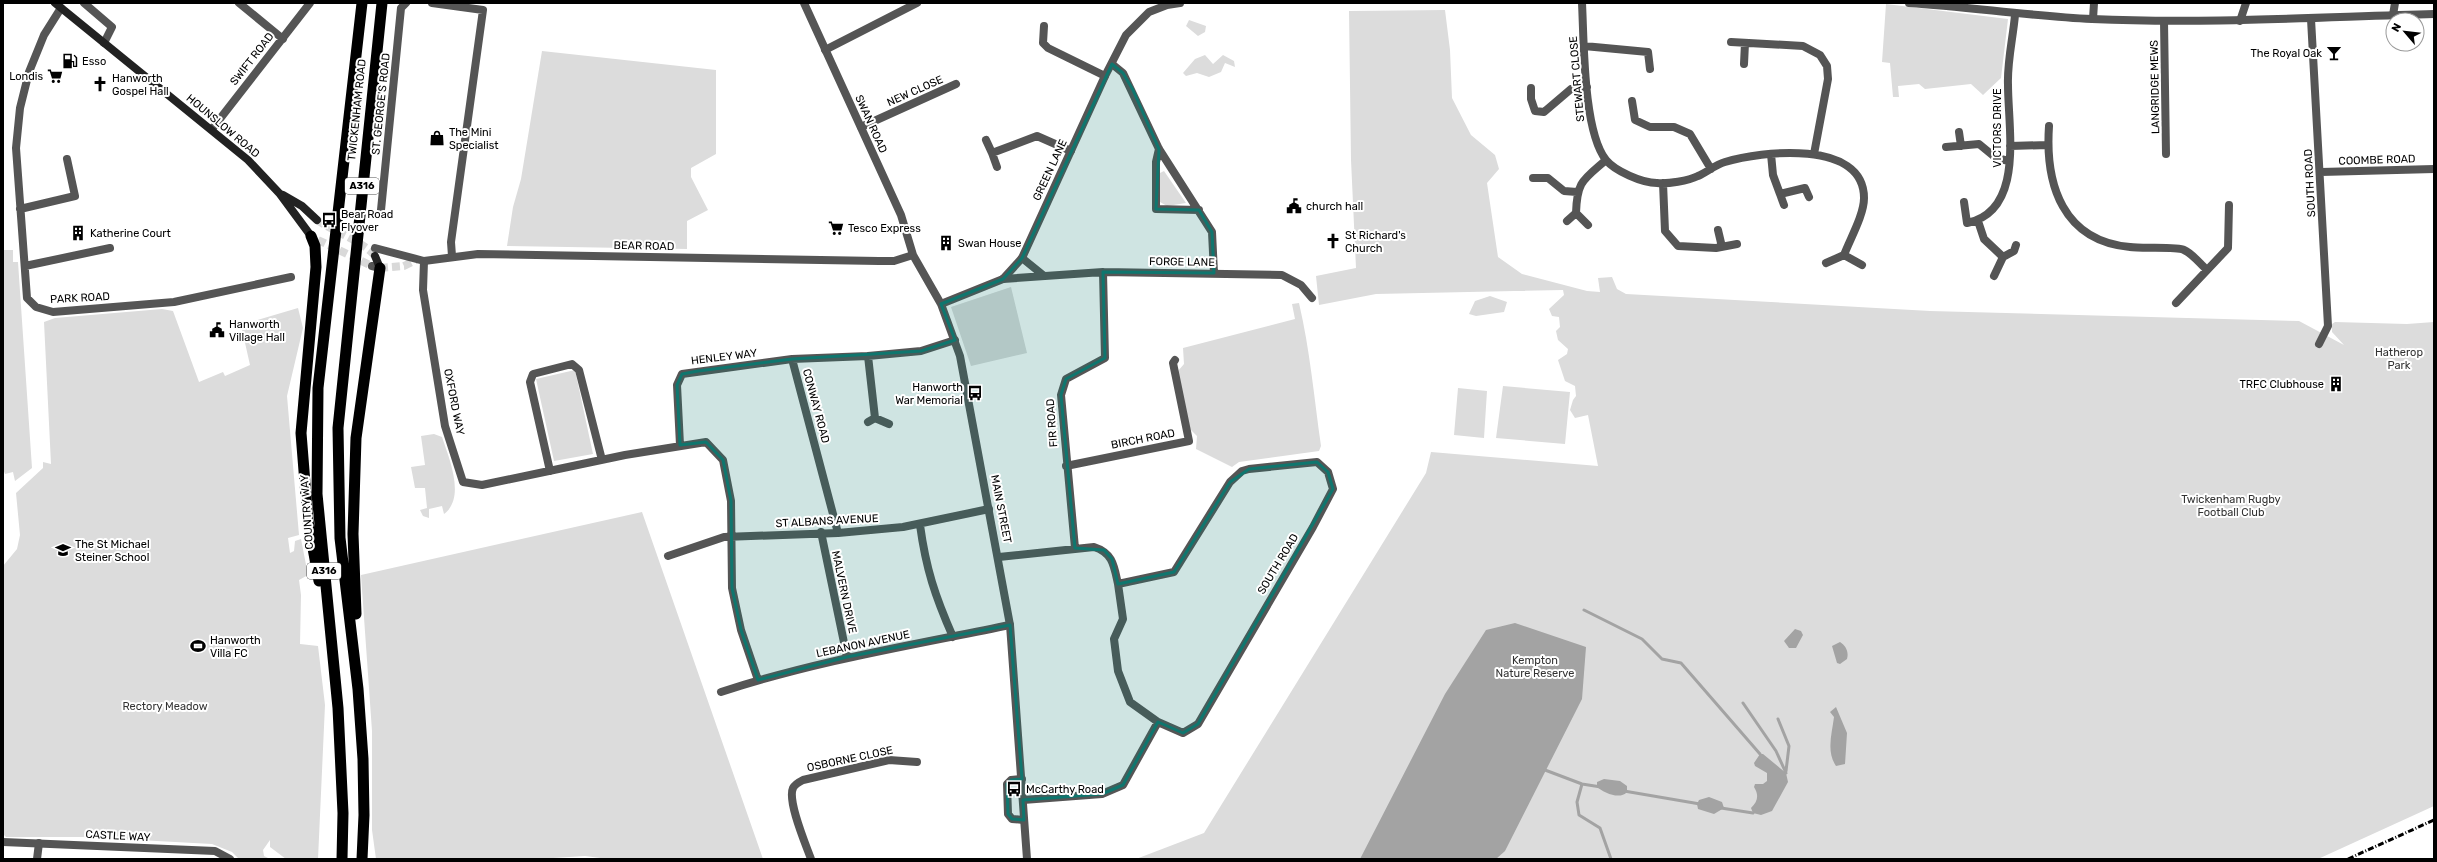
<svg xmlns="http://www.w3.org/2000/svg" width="2437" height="862" font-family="Rubik,sans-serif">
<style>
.green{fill:#dcdcdc}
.water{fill:#a3a3a3}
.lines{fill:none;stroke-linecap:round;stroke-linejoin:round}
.stream{stroke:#a3a3a3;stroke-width:3}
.tertiary-tunnel{stroke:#d9d9d9;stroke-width:8;stroke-dasharray:8 4;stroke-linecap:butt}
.secondary-tunnel{stroke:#d9d9d9;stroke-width:8;stroke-dasharray:8 4;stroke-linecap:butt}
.minor{stroke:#555;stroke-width:8}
.tertiary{stroke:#555;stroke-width:8}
.secondary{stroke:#222;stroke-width:8}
.trunk{stroke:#000;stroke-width:11}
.rail{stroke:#000;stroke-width:3;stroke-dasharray:6 2 1 2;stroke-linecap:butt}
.marked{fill:#0f766e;fill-opacity:0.2;stroke:#0f766e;stroke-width:3;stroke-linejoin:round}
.labels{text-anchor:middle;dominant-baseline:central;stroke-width:4;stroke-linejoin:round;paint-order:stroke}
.shield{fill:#fff;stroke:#4c4c4c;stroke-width:1}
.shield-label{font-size:10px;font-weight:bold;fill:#000}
.poi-label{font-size:11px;fill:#000;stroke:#fff;text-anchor:start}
.street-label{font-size:11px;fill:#000;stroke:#fff}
.park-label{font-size:11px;fill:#333;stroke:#fff}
</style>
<rect width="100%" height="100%" fill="#fff"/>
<!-- green -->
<path class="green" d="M1886,4L2008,19L2001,78L1983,95L1971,84L1925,89L1919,84L1898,86L1899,97H1893L1890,63L1882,62Z
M1445,10L1450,50L1452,98L1471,135L1495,155L1499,169L1487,183L1498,257L1522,274L1587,291L1600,292L1598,278L1612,277L1617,289L1626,294L1930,311L2299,321L2344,345L2332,332V324L2335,322L2407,324L2434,322V806L2318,859H1136L1204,833L1426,473L1431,452L1598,466L1588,415L1575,418L1570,410L1573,400L1576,396L1575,386L1565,381L1558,360L1567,354L1568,349L1558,340L1556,331L1560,327L1559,317L1552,316L1549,309L1564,295L1563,290L1376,294L1319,305L1316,276L1356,268L1351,160L1349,11Z
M1189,20L1206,26L1205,32L1198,36L1186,26Z
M542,51L716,70V154L691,168V177L708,210L687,221V249L507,246L513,207L521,179Z
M1205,55L1213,64L1223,55L1234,61L1235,67L1225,63L1221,72L1209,77L1197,73L1186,76L1183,73L1195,59Z
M1164,171L1186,203L1167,206L1160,202V173Z
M4,250H13V262H18L32,468L15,481L13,472L5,474L3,469Z
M1011,287L1027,353L971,366L951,307Z
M1490,296L1507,302L1504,312L1476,316L1469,314L1475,301Z
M1299,303C1310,350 1314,397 1321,446L1319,451L1239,462L1232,467L1196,449L1197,436L1190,429L1178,371L1184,364L1183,348L1295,319L1292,304Z
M298,308L303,328L287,396L299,535L288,538L290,553L294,551L295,541L301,539L308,575L299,580L301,595L300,644L318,646L325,705L318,859H286L270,847V840L263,850L264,856L270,859H239L232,852L212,844L83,837H6L3,834V566L17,549L20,535L16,493L43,468V462L51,464L44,322L55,318L162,309L173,311L199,382L223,372L225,376L250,365L241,325Z
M575,370L593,454L554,461L536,379Z
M1503,386L1570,392L1565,444L1496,438Z
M1458,388L1487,391L1484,438L1454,435Z
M434,434L442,437C449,458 466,498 444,514L442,506L429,509V518L423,516L420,510L427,508L425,488H415L411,467L425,465L421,436Z
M642,512L763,859H608L585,856L537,859H376L372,830V731L361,575Z"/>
<!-- water -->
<path class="water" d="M1515,623L1586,647L1582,699L1505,851L1496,859H1360L1445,694L1486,630Z
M1795,629L1801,631L1803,635L1796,648H1789L1784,641Z
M1840,642C1846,646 1849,652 1847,659L1840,664L1837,663L1832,646Z
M1836,707L1847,733L1845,764L1836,766C1826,751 1832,734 1834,717L1830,712Z
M1760,754H1763L1786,773L1788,782L1772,811L1761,815L1753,813L1751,808C1758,801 1759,795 1754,787L1755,784H1763L1767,781V773L1755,766L1754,763Z
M1604,779L1620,781L1627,786V792C1620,800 1604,793 1597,787V782Z
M1709,797L1722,802L1724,808L1714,814L1698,809L1697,804L1699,800Z"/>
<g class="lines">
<!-- stream -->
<path class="stream" d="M1584,610L1642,639L1662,659L1681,663L1760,754
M1743,703L1776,751L1786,773
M1778,719L1789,746L1786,771
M1545,770L1582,784L1601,787
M1582,784L1577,802L1579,815L1600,828L1611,859
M1624,791L1700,804
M1721,808L1753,813"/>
<!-- tertiary-tunnel -->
<path class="tertiary-tunnel" d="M318,240L372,266
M380,268L404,266L416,260"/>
<!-- secondary-tunnel -->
<path class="secondary-tunnel" d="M317,220C333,231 364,242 375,256"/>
<!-- minor -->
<path class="minor" d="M84,3L112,27L104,43
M239,3L283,39
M432,3L483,10L451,242L452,256
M1582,3C1584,40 1583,131 1606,160C1615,171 1642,183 1657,183C1668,184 1688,181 1698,176C1707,172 1715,165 1725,162C1760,151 1864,139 1864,198C1864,215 1850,239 1844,255L1862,265
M61,8L44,35L29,72L20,108L16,148L27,298L36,307L53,312L174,302L291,277
M2393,15L2395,3
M2093,19L2094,3
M2311,19L2328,326L2319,344
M2164,21L2166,154
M2240,21L2246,3
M1044,26L1043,43L1048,48L1105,76
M1731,42L1803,46L1820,55L1827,66L1828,79L1814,154
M1584,46L1648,52L1650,69
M825,50L917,3
M1112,64L1123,73L1159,149L1212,232L1214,273
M1744,64L1745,43
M1531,88V99L1535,111L1544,112L1571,89L1587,87
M1632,101L1635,120L1650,127H1674L1690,134L1711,169
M2049,126C2045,185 2063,241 2130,247C2141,249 2177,246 2184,250C2193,254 2200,264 2207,270
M861,127L956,84
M212,129L310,3
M1959,132L1961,146
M986,140L992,153L1037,136L1071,151
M2010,146L2048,145
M1946,147L1979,144L1996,158L2009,161
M1159,149L1156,162V209L1199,210
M992,153L997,167
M1771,154L1773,175L1780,194L1805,188L1809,197
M2321,172L2434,169
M1533,178H1548L1564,191L1577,192
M1663,183L1665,231L1678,246L1716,248L1737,244
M1780,194L1784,205
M1964,202L1967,223C2025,211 2008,129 2008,85C2007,62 2013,38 2015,15
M20,209L75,196L67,159
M381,210L401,8L406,3
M1567,221L1576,213
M1978,221L1984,239L2003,257L1994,276
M1588,225L1576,213C1577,181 1583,180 1606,160
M1718,230L1722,247
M2003,257L2014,251L2016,245
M1022,258L1043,275
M424,261L423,290L445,426L463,482L482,485L625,455L706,442L723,460L731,501L732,588L741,630L758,680
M1826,263L1844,255
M25,266L110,248
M1003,279L1103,272L1282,275L1301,285L1312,298
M2176,303L2228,248L2229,205
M868,356L875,418
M868,422L875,418L889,424
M680,445L677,385L682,374L792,359
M1317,462L1328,472L1333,489L1313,527L1198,724L1183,733L1158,722L1130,702L1118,671L1114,639L1123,619L1118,584L1174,572L1230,482L1242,471L1249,469Z
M1066,466L1189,441L1173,363L1175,360
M550,471L530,382L533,374L572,364L579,370L602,460
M920,525C926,569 935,596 953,637
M821,532L847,657
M838,533L792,359L868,356L921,351L955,340
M1075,548L1061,395L1066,379L1105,358L1103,272
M668,556L724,537L838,533L903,527L989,509
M999,557L1094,547C1113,553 1114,566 1118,584
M721,692C815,661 913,645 1010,625
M1022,779L1011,780L1007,784L1008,814L1012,819L1024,820
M1023,800L1102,794L1123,785L1158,722
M37,859L39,843
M811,859C806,845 787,801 793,788C795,784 799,782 803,780L889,760L917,762"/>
<!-- tertiary -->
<path class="tertiary" d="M804,3L901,215L913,255L941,304L960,356L1010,625L1027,859
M1909,3C1970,7 2031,16 2092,19C2206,24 2320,17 2434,14
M375,248L424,261L478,254L879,261H894L913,255
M372,266L380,268
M941,304L1003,279L1022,258L1105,76L1126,35L1149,12L1167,5L1180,3
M3,842L215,851L230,859"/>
<!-- secondary -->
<path class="secondary" d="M55,3L248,160L280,194L311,236
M283,195L302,206L317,220
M375,256L380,268"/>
<!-- trunk -->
<path class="trunk" d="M311,236L315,246L316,267L301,433L308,521L319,581
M356,614L353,534L356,438L380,268
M342,859L343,813L338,708L317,494L318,388L362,3
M362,859L364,815L363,759L358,689L340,538L338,428L382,3"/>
<!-- rail -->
<path class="rail" d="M2348,859L2434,820"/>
</g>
<!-- marked area -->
<path class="marked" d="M1112,64L1123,73L1133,90L1159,149L1156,209L1199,210L1212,232L1214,273L1103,272L1105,358L1066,379L1061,395L1075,548L1104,550L1112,559L1118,584L1174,572L1230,482L1249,469L1317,462L1328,472L1333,489L1198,724L1183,733L1158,722L1123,785L1102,794L1023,800L1024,820L1012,819L1008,814L1007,784L1011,780L1022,779L1010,625L847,657L758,680L741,630L732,588L731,501L723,460L706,442L680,445L677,385L682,374L698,371L792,359L921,351L955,340L941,304L1003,279L1022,258Z"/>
<!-- icons -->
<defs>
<g id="bar-bare" transform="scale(1.2)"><path d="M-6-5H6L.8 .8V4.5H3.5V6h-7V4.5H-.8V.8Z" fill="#000" stroke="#fff" stroke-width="2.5" paint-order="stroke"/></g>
<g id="fuel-bare" transform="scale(1.2)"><path d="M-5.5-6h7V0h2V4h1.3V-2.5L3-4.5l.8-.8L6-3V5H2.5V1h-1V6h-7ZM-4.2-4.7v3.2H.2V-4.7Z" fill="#000" stroke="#fff" stroke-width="2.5" paint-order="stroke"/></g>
<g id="supermarket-bare" transform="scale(1.2)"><path d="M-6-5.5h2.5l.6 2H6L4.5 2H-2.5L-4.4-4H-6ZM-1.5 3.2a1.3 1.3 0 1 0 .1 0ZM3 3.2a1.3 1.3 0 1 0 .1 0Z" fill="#000" stroke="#fff" stroke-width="2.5" paint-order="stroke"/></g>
<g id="church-bare" transform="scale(1.2)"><path d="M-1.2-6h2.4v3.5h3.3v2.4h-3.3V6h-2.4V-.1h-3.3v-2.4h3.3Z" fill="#000" stroke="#fff" stroke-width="2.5" paint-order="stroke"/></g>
<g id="shop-bare" transform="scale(1.2)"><path d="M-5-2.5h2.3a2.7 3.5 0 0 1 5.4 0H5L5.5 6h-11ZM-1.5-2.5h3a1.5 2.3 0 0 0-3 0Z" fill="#000" stroke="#fff" stroke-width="2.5" paint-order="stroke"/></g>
<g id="civic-bare" transform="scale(1.2)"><path d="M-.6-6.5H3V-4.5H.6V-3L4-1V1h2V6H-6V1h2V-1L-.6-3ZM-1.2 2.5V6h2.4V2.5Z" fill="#000" stroke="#fff" stroke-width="2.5" paint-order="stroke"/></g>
<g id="bus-bare" transform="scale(1.2)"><path d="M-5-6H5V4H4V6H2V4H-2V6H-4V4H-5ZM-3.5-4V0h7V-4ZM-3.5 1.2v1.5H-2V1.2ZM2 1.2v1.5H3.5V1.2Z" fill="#000" stroke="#fff" stroke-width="2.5" paint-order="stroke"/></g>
<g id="building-bare" transform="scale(1.2)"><path d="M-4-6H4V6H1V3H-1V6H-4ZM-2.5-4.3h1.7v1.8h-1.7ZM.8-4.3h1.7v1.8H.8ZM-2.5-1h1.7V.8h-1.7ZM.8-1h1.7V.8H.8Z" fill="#000" stroke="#fff" stroke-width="2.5" paint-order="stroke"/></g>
<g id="school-bare" transform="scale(1.2)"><path d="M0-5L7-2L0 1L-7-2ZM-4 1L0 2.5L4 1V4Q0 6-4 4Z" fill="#000" stroke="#fff" stroke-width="2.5" paint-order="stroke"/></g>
<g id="stadium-bare" transform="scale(1.2)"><path d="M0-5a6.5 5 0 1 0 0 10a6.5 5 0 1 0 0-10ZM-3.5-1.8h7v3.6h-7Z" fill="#000" stroke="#fff" stroke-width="2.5" paint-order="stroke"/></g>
</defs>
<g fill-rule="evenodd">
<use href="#bar-bare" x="2334" y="53"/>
<use href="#fuel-bare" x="70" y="61"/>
<use href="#supermarket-bare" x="55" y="76"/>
<use href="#church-bare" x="100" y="84"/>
<use href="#shop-bare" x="437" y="138"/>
<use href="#civic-bare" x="1294" y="206"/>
<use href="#bus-bare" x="329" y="220"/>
<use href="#supermarket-bare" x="836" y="228"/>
<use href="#building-bare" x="78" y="233"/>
<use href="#church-bare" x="1333" y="241"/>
<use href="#building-bare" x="946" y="243"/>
<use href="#civic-bare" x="217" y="330"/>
<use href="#building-bare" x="2336" y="384"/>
<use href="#bus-bare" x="975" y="393"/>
<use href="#school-bare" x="63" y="550"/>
<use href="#stadium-bare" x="198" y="646"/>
<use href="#bus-bare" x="1014" y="789"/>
</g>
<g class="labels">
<!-- shield labels -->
<g class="shield">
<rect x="345" y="178" width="34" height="16" rx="3"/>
<rect x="307" y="563" width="34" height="16" rx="3"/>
</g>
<g class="shield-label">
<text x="362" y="186">A316</text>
<text x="324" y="571">A316</text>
</g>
<!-- poi labels -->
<g class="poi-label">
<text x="2322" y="53" text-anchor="end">The Royal Oak</text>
<text x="82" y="61">Esso</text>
<text x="43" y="76" text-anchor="end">Londis</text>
<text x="112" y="78">Hanworth<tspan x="112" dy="13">Gospel Hall</tspan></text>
<text x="449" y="132">The Mini<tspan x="449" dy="13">Specialist</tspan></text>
<text x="1306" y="206">church hall</text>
<text x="341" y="214">Bear Road<tspan x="341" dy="13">Flyover</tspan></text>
<text x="848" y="228">Tesco Express</text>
<text x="90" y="233">Katherine Court</text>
<text x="1345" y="235">St Richard's<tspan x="1345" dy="13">Church</tspan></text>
<text x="958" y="243">Swan House</text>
<text x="229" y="324">Hanworth<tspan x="229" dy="13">Village Hall</tspan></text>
<text x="2324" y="384" text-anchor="end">TRFC Clubhouse</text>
<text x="963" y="387" text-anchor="end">Hanworth<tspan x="963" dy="13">War Memorial</tspan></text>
<text x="75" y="544">The St Michael<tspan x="75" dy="13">Steiner School</tspan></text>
<text x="210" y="640">Hanworth<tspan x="210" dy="13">Villa FC</tspan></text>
<text x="1026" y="789">McCarthy Road</text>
</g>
<!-- street labels -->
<g class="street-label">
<text transform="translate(252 59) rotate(-52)">SWIFT ROAD</text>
<text transform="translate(1577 79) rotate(-95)">STEWART CLOSE</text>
<text transform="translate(2155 87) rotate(-91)">LANGRIDGE MEWS</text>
<text transform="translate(915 91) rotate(-24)">NEW CLOSE</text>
<text transform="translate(381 104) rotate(-84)">ST. GEORGE'S ROAD</text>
<text transform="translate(357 110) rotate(-84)">TWICKENHAM ROAD</text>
<text transform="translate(871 124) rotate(66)">SWAN ROAD</text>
<text transform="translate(223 126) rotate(40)">HOUNSLOW ROAD</text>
<text transform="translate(1997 128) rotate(-90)">VICTORS DRIVE</text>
<text transform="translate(2377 160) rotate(-2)">COOMBE ROAD</text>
<text transform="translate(1050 170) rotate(-65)">GREEN LANE</text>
<text transform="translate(2310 183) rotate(-93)">SOUTH ROAD</text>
<text transform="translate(644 246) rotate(1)">BEAR ROAD</text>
<text transform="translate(1182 262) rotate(1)">FORGE LANE</text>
<text transform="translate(80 298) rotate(-3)">PARK ROAD</text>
<text transform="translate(724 357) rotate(-7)">HENLEY WAY</text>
<text transform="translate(454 402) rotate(79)">OXFORD WAY</text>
<text transform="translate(816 406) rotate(75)">CONWAY ROAD</text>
<text transform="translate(1052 423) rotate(-94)">FIR ROAD</text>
<text transform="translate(1143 439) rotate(-11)">BIRCH ROAD</text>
<text transform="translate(1001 509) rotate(79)">MAIN STREET</text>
<text transform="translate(307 512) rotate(-94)">COUNTRY WAY</text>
<text transform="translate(827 521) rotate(-3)">ST ALBANS AVENUE</text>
<text transform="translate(1278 564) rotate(-59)">SOUTH ROAD</text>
<text transform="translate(844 592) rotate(78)">MALVERN DRIVE</text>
<text transform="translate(863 644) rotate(-12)">LEBANON AVENUE</text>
<text transform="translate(850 759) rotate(-12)">OSBORNE CLOSE</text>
<text transform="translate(118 836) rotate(3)">CASTLE WAY</text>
</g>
<!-- park labels -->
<g class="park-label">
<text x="2399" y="352">Hatherop<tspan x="2399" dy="13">Park</tspan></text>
<text x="2231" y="499">Twickenham Rugby<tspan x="2231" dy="13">Football Club</tspan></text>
<text x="1535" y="660">Kempton<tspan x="1535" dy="13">Nature Reserve</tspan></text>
<text x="165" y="706">Rectory Meadow</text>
</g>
</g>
<!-- border -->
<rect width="2437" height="862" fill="none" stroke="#000000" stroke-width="8"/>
<!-- north arrow -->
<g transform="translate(2405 32) rotate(298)"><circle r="19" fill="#ffffff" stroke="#999999"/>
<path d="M0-3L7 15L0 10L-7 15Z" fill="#000000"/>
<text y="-6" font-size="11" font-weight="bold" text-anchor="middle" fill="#000000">N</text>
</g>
</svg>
